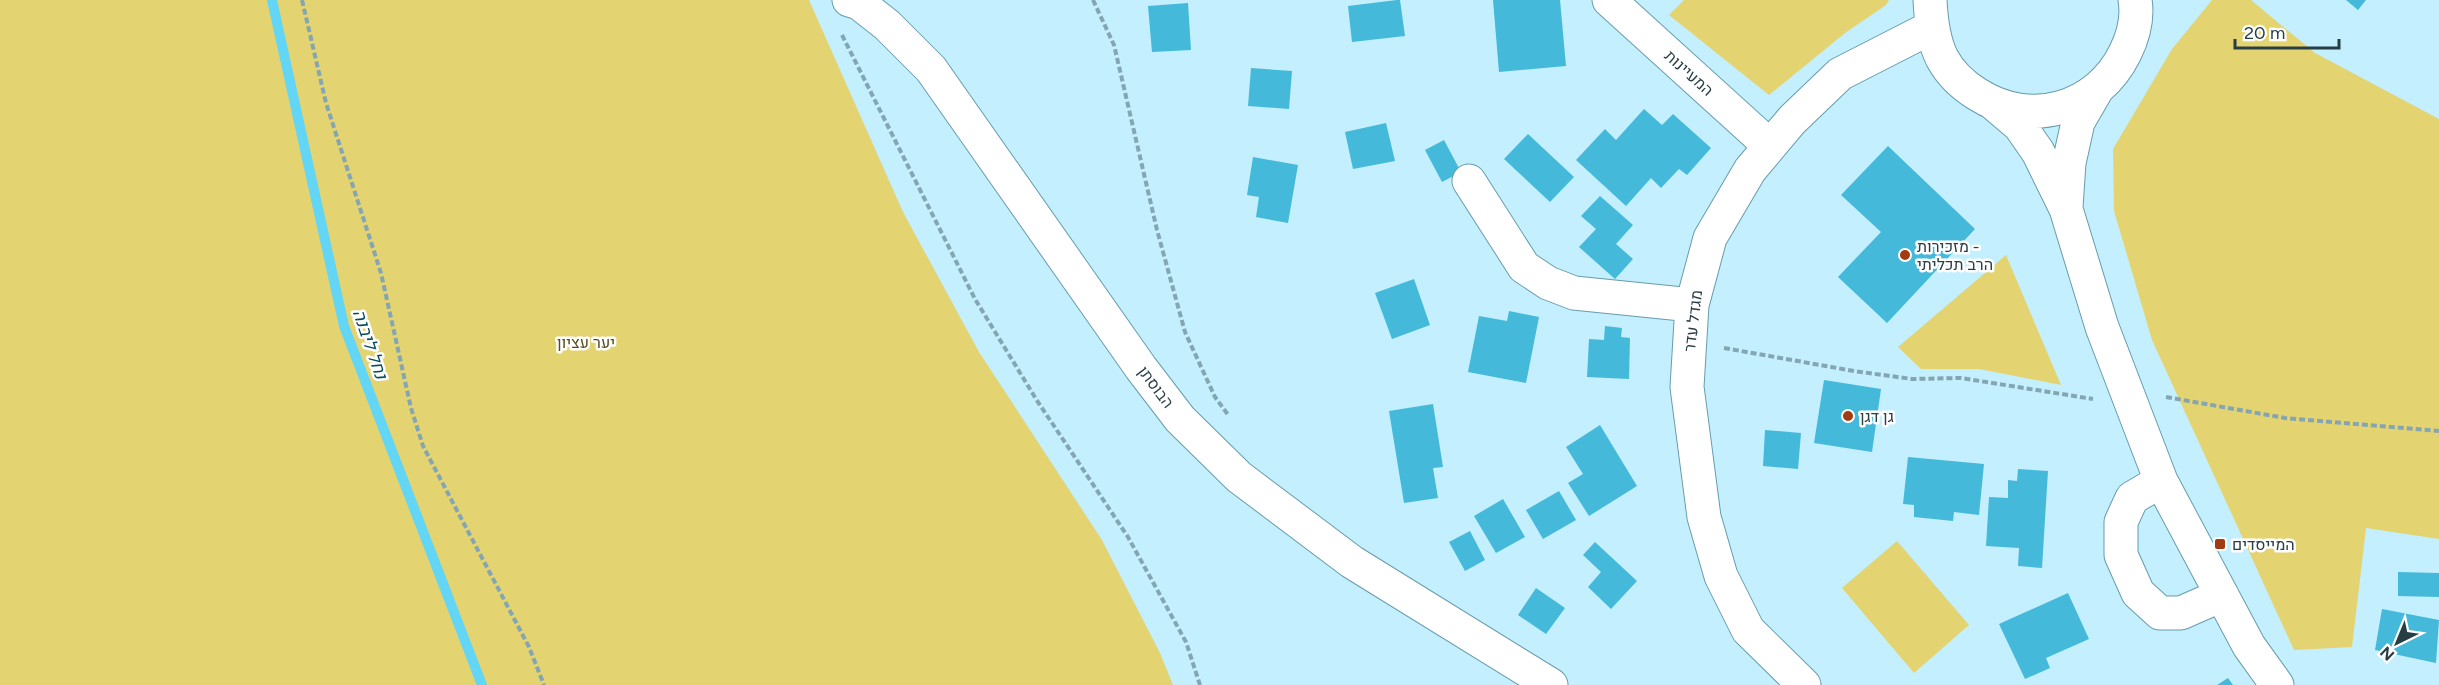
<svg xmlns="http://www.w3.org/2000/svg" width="2439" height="685" font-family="Figtree,Heebo,sans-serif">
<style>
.green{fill:#e4d371}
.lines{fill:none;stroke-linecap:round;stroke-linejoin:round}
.stream{stroke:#63d5f5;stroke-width:10}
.building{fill:#44b9da}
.minor-casing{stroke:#679cad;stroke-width:35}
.path{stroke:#83a6b2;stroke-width:4;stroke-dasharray:6 3;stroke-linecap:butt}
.minor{stroke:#fff;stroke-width:33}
.poi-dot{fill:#a13b11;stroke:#fff;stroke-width:2}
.labels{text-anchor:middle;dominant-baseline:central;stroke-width:5;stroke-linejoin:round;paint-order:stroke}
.street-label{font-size:16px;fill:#283e45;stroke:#fff}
.poi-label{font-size:16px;fill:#283e45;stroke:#fff;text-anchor:start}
.park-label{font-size:16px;fill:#554c1c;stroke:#fff}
.water-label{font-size:18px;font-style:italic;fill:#064d5e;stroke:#fff}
</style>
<rect width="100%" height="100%" fill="#c3effe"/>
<!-- green -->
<path class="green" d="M0,0H809L903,212L979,352L1102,540L1160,653L1173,685H0Z
M1684,0H1889L1886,5L1845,33L1769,95L1669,15Z
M2212,0H2251L2315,53L2439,119V539L2366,528L2352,647L2294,650L2152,340L2114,211L2113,149L2172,49Z
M2006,255L2061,385L1979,369H1921L1898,347Z
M1897,541L1969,625L1914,673L1842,588Z"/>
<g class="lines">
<!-- stream -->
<path class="stream" d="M272,0L344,326L482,685"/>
</g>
<!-- building -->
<path class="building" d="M1397,0H1400L1405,36L1352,42L1348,6Z
M1493,0H1560L1566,66L1499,72Z
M2346,0H2366L2358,10Z
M1188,3L1191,50L1152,52L1148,6Z
M1251,68L1292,71L1289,109L1248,106Z
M1644,109L1662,125L1673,114L1711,148L1687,175L1679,169L1661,188L1651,178L1626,206L1576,160L1605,129L1616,140Z
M1386,123L1395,161L1353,169L1345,132Z
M1528,134L1574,177L1550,202L1504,159Z
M1444,140L1461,172L1442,182L1425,150Z
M1888,146L1975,229L1887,323L1838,277L1881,232L1841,195Z
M1253,157L1298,165L1288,223L1256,217L1259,197L1247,195Z
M1600,196L1633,225L1616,244L1633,259L1615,279L1579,247L1596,229L1581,216Z
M1414,279L1430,325L1392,339L1375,293Z
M1509,311L1539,317L1526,383L1468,372L1479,316L1507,321Z
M1605,326L1622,328L1621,337L1630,338L1629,379L1587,377L1589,339L1604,340Z
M1824,380L1881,389L1872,452L1814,443Z
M1433,404L1443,467L1433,468L1438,498L1404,503L1389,411Z
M1600,425L1637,486L1589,516L1568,483L1583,474L1566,447Z
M1765,430L1801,433L1798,469L1763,466Z
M1908,457L1984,464L1979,515L1954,512L1953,521L1914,517V505L1903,504Z
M2018,469L2048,471L2042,568L2018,566L2019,548L1986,546L1989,497L2008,498V480L2017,481Z
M1559,491L1576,520L1543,539L1526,510Z
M1503,499L1525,537L1496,553L1474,516Z
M1470,531L1485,560L1465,571L1449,542Z
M1595,542L1637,581L1611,609L1588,587L1601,572L1583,555Z
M2398,572L2439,573V597L2398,596Z
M1536,588L1565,608L1546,634L1518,615Z
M2068,593L2089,639L2046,658L2050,668L2025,679L1999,624Z
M2382,609L2439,620L2436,663L2375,650Z
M2228,678L2233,685H2217Z"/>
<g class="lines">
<!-- minor casing -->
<g class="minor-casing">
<path id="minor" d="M849,0L859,3L887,25L931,69L1141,368L1180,419L1239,477L1352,562L1551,685
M1609,0L1770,146
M1930,0C1931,20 1933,40 1942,58C1950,73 1964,86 1977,94C2030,128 2097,110 2125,53C2133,37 2138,18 2135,0
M1994,104L2020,126L2038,152L2066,209L2102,327L2161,481L2249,646L2277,685
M1469,181L1524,267L1548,283L1574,293L1692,305
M2066,207L2069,163L2078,122L2096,91
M2161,481L2132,498L2121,522V555L2138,593L2160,613H2181L2222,595
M1804,685L1748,630L1721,576L1704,517L1687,387L1692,305L1710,238L1750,170L1792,120L1840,74L1932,27"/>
</g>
<!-- path -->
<path class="path" d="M302,0L326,103L381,273L411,408L423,446L529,647L544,685
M1093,0L1114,45L1157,230L1185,332L1215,397L1229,416
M842,35L975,299L1036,399L1128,537L1186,642L1200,685
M1724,348L1854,371L1912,379L1961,378L2093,399
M2166,397L2285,418L2439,431"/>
<!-- minor -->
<use href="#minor" class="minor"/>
</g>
<!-- markers -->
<g class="poi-dot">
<circle cx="1905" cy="255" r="6"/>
<circle cx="1848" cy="416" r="6"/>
<rect x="2214" y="538" width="12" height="12" rx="3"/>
</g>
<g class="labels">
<!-- street labels -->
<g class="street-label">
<text transform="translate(1689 73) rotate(42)">המעיינות</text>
<text transform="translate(1693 321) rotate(-83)">מגדל עדר</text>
<text transform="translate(1156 387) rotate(53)">הבוסתן</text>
</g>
<!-- poi labels -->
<g class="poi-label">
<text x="1917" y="246">מזכירות -<tspan x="1917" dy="18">הרב תכליתי</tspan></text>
<text x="1860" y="416">גן דגן</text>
<text x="2232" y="544">המייסדים</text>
</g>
<!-- park labels -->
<g class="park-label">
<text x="586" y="342">יער עציון</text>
</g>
<!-- water labels -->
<g class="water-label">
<text transform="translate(370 344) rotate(71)">נחל ליבנה</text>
</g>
</g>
<!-- north arrow -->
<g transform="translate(2397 643) rotate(223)" stroke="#ffffff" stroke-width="4.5" paint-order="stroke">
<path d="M0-4.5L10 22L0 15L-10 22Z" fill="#283e45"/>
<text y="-9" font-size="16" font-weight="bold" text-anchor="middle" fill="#283e45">N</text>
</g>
<!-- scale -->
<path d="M2235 39v9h104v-9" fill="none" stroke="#283e45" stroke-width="3"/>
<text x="2244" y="39" font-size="18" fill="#283e45" stroke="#ffffff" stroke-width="4.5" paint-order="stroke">20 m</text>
</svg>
